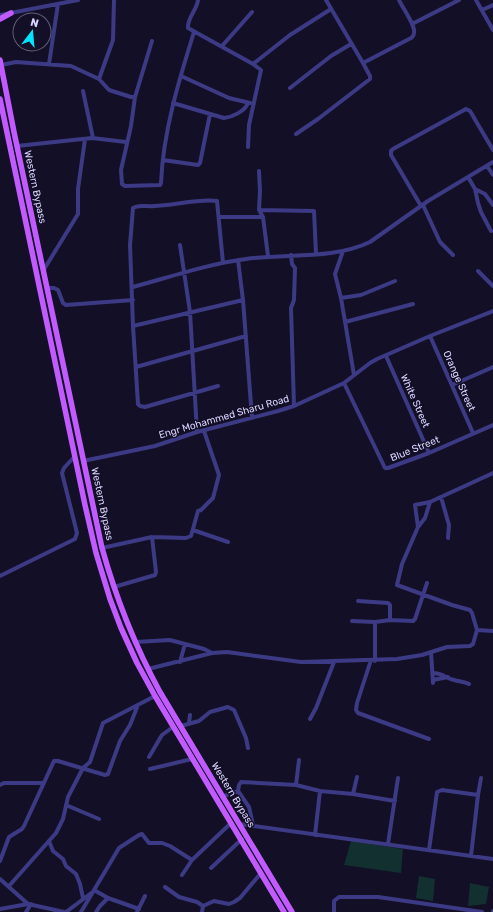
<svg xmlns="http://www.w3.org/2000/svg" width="493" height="912" font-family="Rubik,sans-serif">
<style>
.green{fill:#12302f}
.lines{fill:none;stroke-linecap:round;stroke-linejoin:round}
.minor{stroke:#3d3a85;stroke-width:4}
.major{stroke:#c25bff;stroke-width:5.5}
.labels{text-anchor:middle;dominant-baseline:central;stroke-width:3;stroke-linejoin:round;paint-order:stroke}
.street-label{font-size:10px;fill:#d9d4ff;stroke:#130f26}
</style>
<rect width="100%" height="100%" fill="#130f26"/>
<!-- green -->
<path class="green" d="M351,841L403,849L401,873L344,865Z
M419,876L435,879L433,901L416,898Z
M470,883L489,887L486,904L468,906Z"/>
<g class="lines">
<!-- minor -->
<path class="minor" d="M198,0C197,10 187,18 188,28L253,64L261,70L249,125L248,147
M326,0L363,63L411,38C413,36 414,36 414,33C416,26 402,7 399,0
M476,0L493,30
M482,10L493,5
M0,15L78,0
M412,24L459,0
M152,41L135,97L131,126L121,170L122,184L125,186L160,185L161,183C163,132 179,80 194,32
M222,46L252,12
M49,64L58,4
M253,64L290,35L331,9
M1,65L16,62L71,66L99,79L109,90L131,97H135
M181,76L229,98L250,103
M99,79L113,40L114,0
M290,88L331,56L351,44
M83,91L93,138
M173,103L224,118C233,117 245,111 248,103
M296,134L318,119L370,79V76L363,63
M17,146L92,138L126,142
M163,160L198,165L200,163L210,114
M487,166L493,175
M259,171L260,191L259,210L263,217L268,256
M468,177L475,189L478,203L481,212L491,231
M475,189L485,194L493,205
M423,205L440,242L453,255
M421,206L391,155V151L393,149L466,109L470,111L493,150
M259,210L314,211L316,254
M219,217H263
M180,245L190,312L197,432
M343,251L335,274L341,298L354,375
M291,255L292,264L295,268L294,300L291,308L294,406
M238,260L243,300L252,418
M43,271L78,214V189L85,139
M478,271L493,286
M133,287C170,277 208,264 246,259C287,253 332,260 370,242L428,201L493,162
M47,288H54L58,290L63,303L66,305L133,300
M341,298L361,295L395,281
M345,322L413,304
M133,326L243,300
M430,336L473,433
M386,356L429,453
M136,367L246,336
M344,383L385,468H388L429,453L493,425
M452,385L493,367
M218,386L145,407L140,406L138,404L133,326L130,245L133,208C138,204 147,207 154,206C172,206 200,198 217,201L223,263
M83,461L155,446L197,432L278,411L294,406L344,383L370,363L377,359L430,336L493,311
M441,497L449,525L448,538
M430,502L425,518L418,527L402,564L397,585L452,605L470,610L472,613L477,630
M418,527L415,505L430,502L493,473
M193,530L228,542
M102,548L152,537L186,538L191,536L198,511L201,510L213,498L219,475L204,431
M0,576L75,539L77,533L62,473L64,468L75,456
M114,587L155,575L156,572L152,537
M358,601L388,603L390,605V620
M352,621L375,622L390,620L413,621L415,619L427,583
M375,622V661
M135,642L170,640L204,649L212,653
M431,652L433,683
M371,660L357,703L356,710L358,713L429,739
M180,662L185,644
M148,669L212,653L227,652L301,662L397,659L422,655L447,647L470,646L473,644L477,630L493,631
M433,673C443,673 445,678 454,680C460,682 464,681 469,684
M433,680L448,677
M310,719L316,708L334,662
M189,723L190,715
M181,726L199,721L210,712L228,707L234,710L246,738L248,748
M149,757L162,735L173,727
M150,769L192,759
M0,785L4,783H43
M296,785L299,760
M353,794L395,801
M478,795L481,778
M224,796L238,791
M66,805L99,819
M240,824L493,859
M253,825L249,807L238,791L239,785L241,782L296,785L320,791L353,794L357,777
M315,835L320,791
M49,841L53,851L63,859L66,866L76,874L80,884L83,898
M388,844L398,778
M429,850L437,792L442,790L478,795L471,856
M0,861L9,837L22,829L24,826L54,761H58L105,775L108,774L120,741L130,725L138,705
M211,868L242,839
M182,875L192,860L231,823
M0,879L28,904
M9,886L56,833L63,819L68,797L83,768L90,762L103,723L155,696
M165,887L179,897L197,902L203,906
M94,890L108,898L139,909
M203,906L214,901L229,904L234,902L240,898L261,873
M0,909L28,904L64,912
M26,912L31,904
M66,912L94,891
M81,912L119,848L139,835L142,834L149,843H162L170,846L192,860
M96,912L100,906L108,898
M137,912L145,896
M202,912L203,906
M334,912V901L339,897H378L482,912
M493,912V911"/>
<!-- major -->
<path class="major" d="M0,19L11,13
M0,60L14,132L102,548C116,598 135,646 160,692L292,912
M0,99L85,505L96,553L110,599L121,628L137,663L155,696L284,912"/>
</g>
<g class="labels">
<!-- street labels -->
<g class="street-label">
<text transform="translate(35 187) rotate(78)">Western Bypass</text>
<text transform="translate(459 381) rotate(66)">Orange Street</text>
<text transform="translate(415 401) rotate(66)">White Street</text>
<text transform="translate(224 417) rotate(-16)">Engr Mohammed Sharu Road</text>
<text transform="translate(415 449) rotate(-22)">Blue Street</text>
<text transform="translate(102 504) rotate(78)">Western Bypass</text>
<text transform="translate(233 795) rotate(59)">Western Bypass</text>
</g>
</g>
<!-- north arrow -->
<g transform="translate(32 32) rotate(16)"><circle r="19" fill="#130f26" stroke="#625e7d"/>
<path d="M0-3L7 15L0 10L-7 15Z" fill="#00e5ff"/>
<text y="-6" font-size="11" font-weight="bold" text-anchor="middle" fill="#d9d4ff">N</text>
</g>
</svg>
